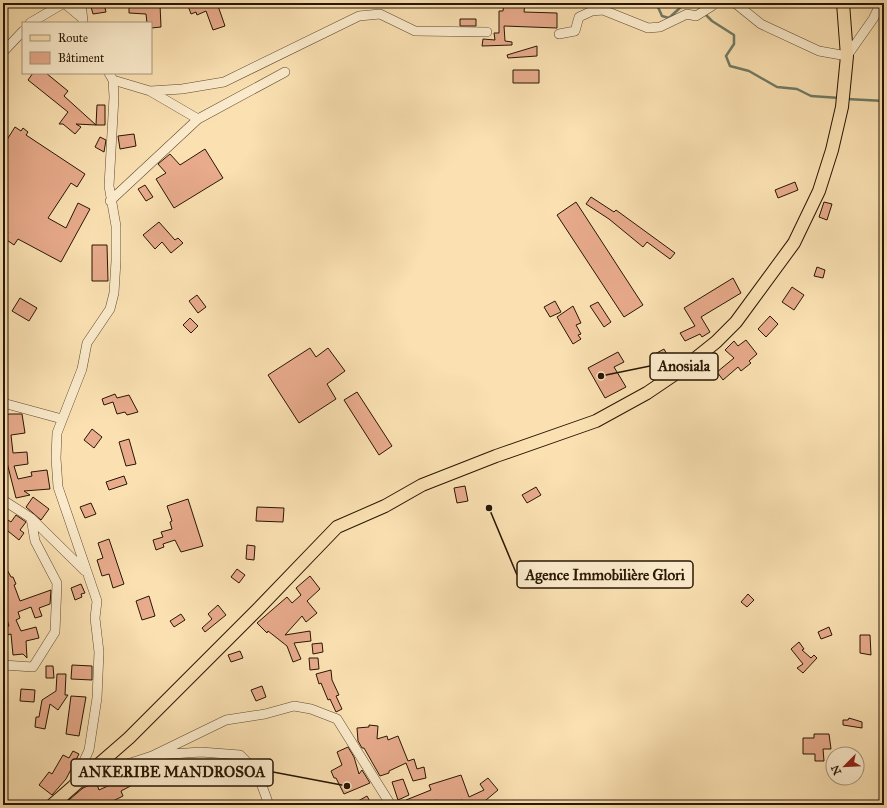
<svg xmlns="http://www.w3.org/2000/svg" width="887" height="808" font-family="'IM FELL Great Primer',serif">
<style>
.lines{fill:none;stroke-linecap:round;stroke-linejoin:round}
.stream{stroke:#6f7b66;stroke-width:2.5}
.building{fill:#e8ab8c;stroke:#281603}
.minor-casing{stroke:#5d492f;stroke-width:10}
.major-casing{stroke:#281603;stroke-width:14}
.minor{stroke:#fceccd;stroke-width:9}
.major{stroke:#fbe1b2;stroke-width:12}
.leader{fill:none;stroke:#281603;stroke-width:1.5}
.callout-dot{fill:#281603;stroke:#fceccd;stroke-width:1.5}
.callout{fill:#fceccd;stroke:#281603;stroke-width:1.5}
.callout-label{font-size:15px;text-anchor:middle;font-weight:bold;fill:#281603}
</style>
<rect width="100%" height="100%" fill="#fbe1b2"/>
<filter id="stains"><feTurbulence type="fractalNoise" baseFrequency=".005" numOctaves="4"/><feColorMatrix values="0 0 0 0 .2 0 0 0 0 .09 0 0 0 0 .02 0 0 0 .5 -.17"/></filter>
<radialGradient id="worn" r=".72"><stop offset=".6" stop-color="#630" stop-opacity="0"/><stop offset="1" stop-color="#630" stop-opacity=".3"/></radialGradient>
<g class="lines">
<!-- stream -->
<path class="stream" d="M658,3V7L662,16L669,18L683,5L695,3
M695,3L702,10
M705,14L712,21L734,35V44L726,56L730,66L749,71L777,87L797,89L811,96L840,98
M847,99L884,101"/>
</g>
<!-- building -->
<path class="building" d="M90,3L104,4L106,12L93,14Z
M187,3H217L225,26L213,30L206,11L197,15L196,12L191,14Z
M504,3H525L524,12L557,13V28L504,26L505,41L512,42V45L482,46L483,39L495,40L494,33H499V11H503Z
M129,4L160,5L161,27L151,28V23H147L146,14L129,13Z
M460,19H476V26H460Z
M537,46V56L508,58L507,55Z
M513,70H539V83H513Z
M33,73H46L68,91L64,96L96,125L76,124L81,127L75,134L63,124H59L68,112L28,80Z
M97,105H105V125H96Z
M15,127L21,131L23,128L28,132L26,135L85,174L77,187L71,183L48,218L66,228L78,203L90,209L61,262L18,239L14,245L4,238L8,232L3,229V146Z
M134,134L136,146L120,149L118,136Z
M100,137L106,140L104,152L95,147Z
M205,149L223,178L174,208L156,179L166,173L158,164L170,154L180,165Z
M795,182L798,190L778,198L775,190Z
M145,185L153,197L146,201L138,189Z
M591,197L614,212L616,210L675,253L670,259L647,242L643,247L609,219L586,204Z
M576,202L643,305L624,317L557,215Z
M824,202L832,204L827,220L819,217Z
M159,222L175,240L178,238L183,243L171,253L162,242L155,249L143,235Z
M92,245H107L108,281H92Z
M817,267L825,270L823,278L814,276Z
M733,278L741,293L701,317L710,332L702,337L700,334L685,341L680,333L695,326L684,308Z
M792,287L804,295L794,310L782,302Z
M197,295L206,307L198,313L189,301Z
M20,298L37,308L29,321L12,311Z
M555,301L561,312L550,317L544,307Z
M598,302L611,322L604,327L590,306Z
M573,306L581,323L576,325L581,334L578,335L581,339L573,344L557,317Z
M770,316L778,324L766,337L758,329Z
M190,318L198,326L191,333L183,325Z
M746,340L757,354L749,361L751,363L741,371L738,367L723,380L717,372L734,358L725,350L734,341L738,346Z
M310,348L316,357L328,348L345,371L327,384L336,399L299,423L268,375Z
M664,349L670,360L659,366L653,355Z
M618,352L624,362L614,367L626,387L605,398L588,368Z
M357,392L392,446L379,455L344,400Z
M115,394L117,398L129,395L138,412L127,415L125,412L117,414L113,402L104,405L102,399Z
M10,414H22L25,433L11,435L13,453L27,452L28,464L14,466L18,479L32,476L31,472L47,470L50,489L24,491L30,495L16,498L3,447V415Z
M92,429L102,437L94,448L84,440Z
M129,439L136,464L126,466L119,442Z
M124,476L127,484L109,490L106,482Z
M465,486L468,501L457,503L454,488Z
M536,487L541,495L527,503L522,495Z
M33,497L49,509L41,520L26,507Z
M188,499L203,546L181,552L175,540L163,544L164,547L156,550L153,540L163,537L161,532L172,529L170,522L172,521L167,506Z
M91,503L96,514L85,518L80,507Z
M257,507L284,508L283,522L256,521Z
M16,515L26,522L20,530L24,533L19,540L3,527L8,520L11,522Z
M109,539L124,584L113,588L109,574L102,576L97,560L103,558L98,543Z
M247,545L255,546L254,560L246,559Z
M3,562L11,577H13L16,584L14,585L20,601L51,590L50,604L39,608L42,616L35,618L31,607L18,612L20,618L16,620L21,631L36,627L39,638L26,641L27,658L23,654L13,655L11,634L3,636V628L9,626L3,606Z
M237,569L245,575L239,583L231,577Z
M310,576L320,589L307,601L317,613L306,622L302,616L285,635L310,631L311,641L294,643L301,659L293,662L287,646L268,631L267,633L257,623L287,597L292,603L301,595L296,588Z
M81,584L85,593L81,594L82,597L75,600L71,588Z
M748,594L754,600L747,607L741,602Z
M149,596L155,616L142,620L136,601Z
M218,605L226,615L205,632L202,628L212,619L208,614Z
M181,614L185,620L174,627L170,621Z
M829,627L832,635L821,639L818,632Z
M860,635H870L871,655L860,653Z
M799,642L804,649L802,650L811,658L814,655L817,658L803,673L797,668L803,664L791,649Z
M322,643L323,652L313,654L312,644Z
M240,651L243,658L231,662L228,655Z
M309,658H318L319,669L310,670Z
M72,665L92,666V680L71,679Z
M46,666H53L54,678H46Z
M331,670L332,680L339,695L336,696L342,709L336,712L330,699L328,700L321,683L319,684L316,674Z
M57,674H66L65,695H68L58,710L50,704L45,729L35,727L36,717H39L42,700L56,691Z
M262,686L266,697L256,701L251,690Z
M21,689L35,690L34,702L20,701Z
M71,696L86,697L79,736L66,734Z
M849,718L862,722V728L843,725V720H848Z
M369,725L378,726L377,739L387,736L388,740L398,736L408,761L414,759L417,769L424,767L426,778L413,781L406,763L389,771V773L380,776L364,748H362L358,741L357,728L369,727Z
M814,734H829L831,749H823L824,761H815V754H803V738H814Z
M348,747L354,757L359,774L362,770L370,783L344,794L336,778H334L331,771L342,765L337,752Z
M73,751L79,754L66,779L52,795L39,785L49,772L52,774L63,755L69,758Z
M156,761H158L163,769L151,775L153,779L146,782L144,779L121,791L123,796L113,801L114,805H63L83,788L96,782L99,790L149,767L148,765Z
M461,775L469,797L484,790L480,784L488,778L498,790L480,805H465L462,800L450,805H438L436,800L425,805H409L406,800L431,790L429,785Z
M403,779L409,795L398,800L392,782Z
M367,796L372,805H351Z"/>
<g class="lines">
<!-- minor casing -->
<g class="minor-casing">
<path id="minor" d="M64,3L82,18
M81,3L83,21
M735,3L761,24L819,51L847,56L873,19L881,3
M30,23L64,3
M559,34L575,31L579,17L592,11L603,10L648,28L660,27L687,14L696,16L712,6L713,3
M3,52L23,31
M113,80L150,91L182,89L224,82L359,16L380,14L415,31L487,32
M150,91L198,119
M110,201L198,119L285,72
M3,403L62,419
M3,500L31,518L85,571
M3,665L33,667L55,632L57,583L35,541L31,518
M157,755L201,752L240,755L257,772L269,805
M83,782L100,773L152,756L226,720L265,714L294,706L311,709L337,719L389,802
M73,785L89,750L97,698L99,652L95,618L97,601L58,487L56,458L57,433L82,369L87,343L110,309L114,293L116,261V226L109,186L114,97L113,80L109,73"/>
</g>
<!-- major casing -->
<g class="major-casing">
<path id="major" d="M52,805L129,738L258,609L337,527L385,506L422,485L496,456L596,421L647,393L681,370L716,342L736,322L794,243L819,191L832,150L842,107L847,56L843,3"/>
</g>
<!-- minor -->
<use href="#minor" class="minor"/>
<!-- major -->
<use href="#major" class="major"/>
</g>
<!-- callouts -->
<path class="leader" d="M601 376L650 366M489 508L517 575M347 786L273 772"/>
<g class="callout-dot">
<circle cx="601" cy="376" r="4"/>
<circle cx="489" cy="508" r="4"/>
<circle cx="347" cy="786" r="4"/>
</g>
<g class="callout">
<rect x="650" y="353" width="68" height="27" rx="4"/>
<rect x="517" y="561" width="176" height="27" rx="4"/>
<rect x="71" y="759" width="202" height="27" rx="4"/>
</g>
<g class="callout-label">
<text x="684" y="371">Anosiala</text>
<text x="605" y="580">Agence Immobilière Glori</text>
<text x="172" y="777">ANKERIBE MANDROSOA</text>
</g>
<!-- margin -->
<rect width="887" height="808" fill="none" stroke="#fbe1b2" stroke-width="16"/>
<rect x="4" y="4" width="879" height="800" fill="none" stroke="#281603" stroke-width="2"/>
<rect x="8" y="8" width="871" height="792" fill="none" stroke="#281603"/>
<!-- legend -->
<rect x="22" y="22" width="130" height="52" fill="#fceccd" stroke="#a7967c"/>
<rect x="30" y="35" width="20" height="6" fill="#fbe1b2" stroke="#a7967c"/>
<text x="58" y="42" font-size="12" fill="#281603">Route</text>
<rect x="30" y="52" width="20" height="12" fill="#e8ab8c" stroke="#a7967c"/>
<text x="58" y="62" font-size="12" fill="#281603">Bâtiment</text>
<!-- north arrow -->
<g transform="translate(845 766) rotate(246)"><circle r="19" fill="#fceccd" stroke="#a7967c"/>
<path d="M0-3L7 15L0 10L-7 15Z" fill="#8f2418"/>
<text y="-6" font-size="11" font-weight="bold" text-anchor="middle" fill="#281603">N</text>
</g>
<rect width="100%" height="100%" filter="url(#stains)"/>
<rect width="100%" height="100%" fill="url(#worn)"/>
</svg>
